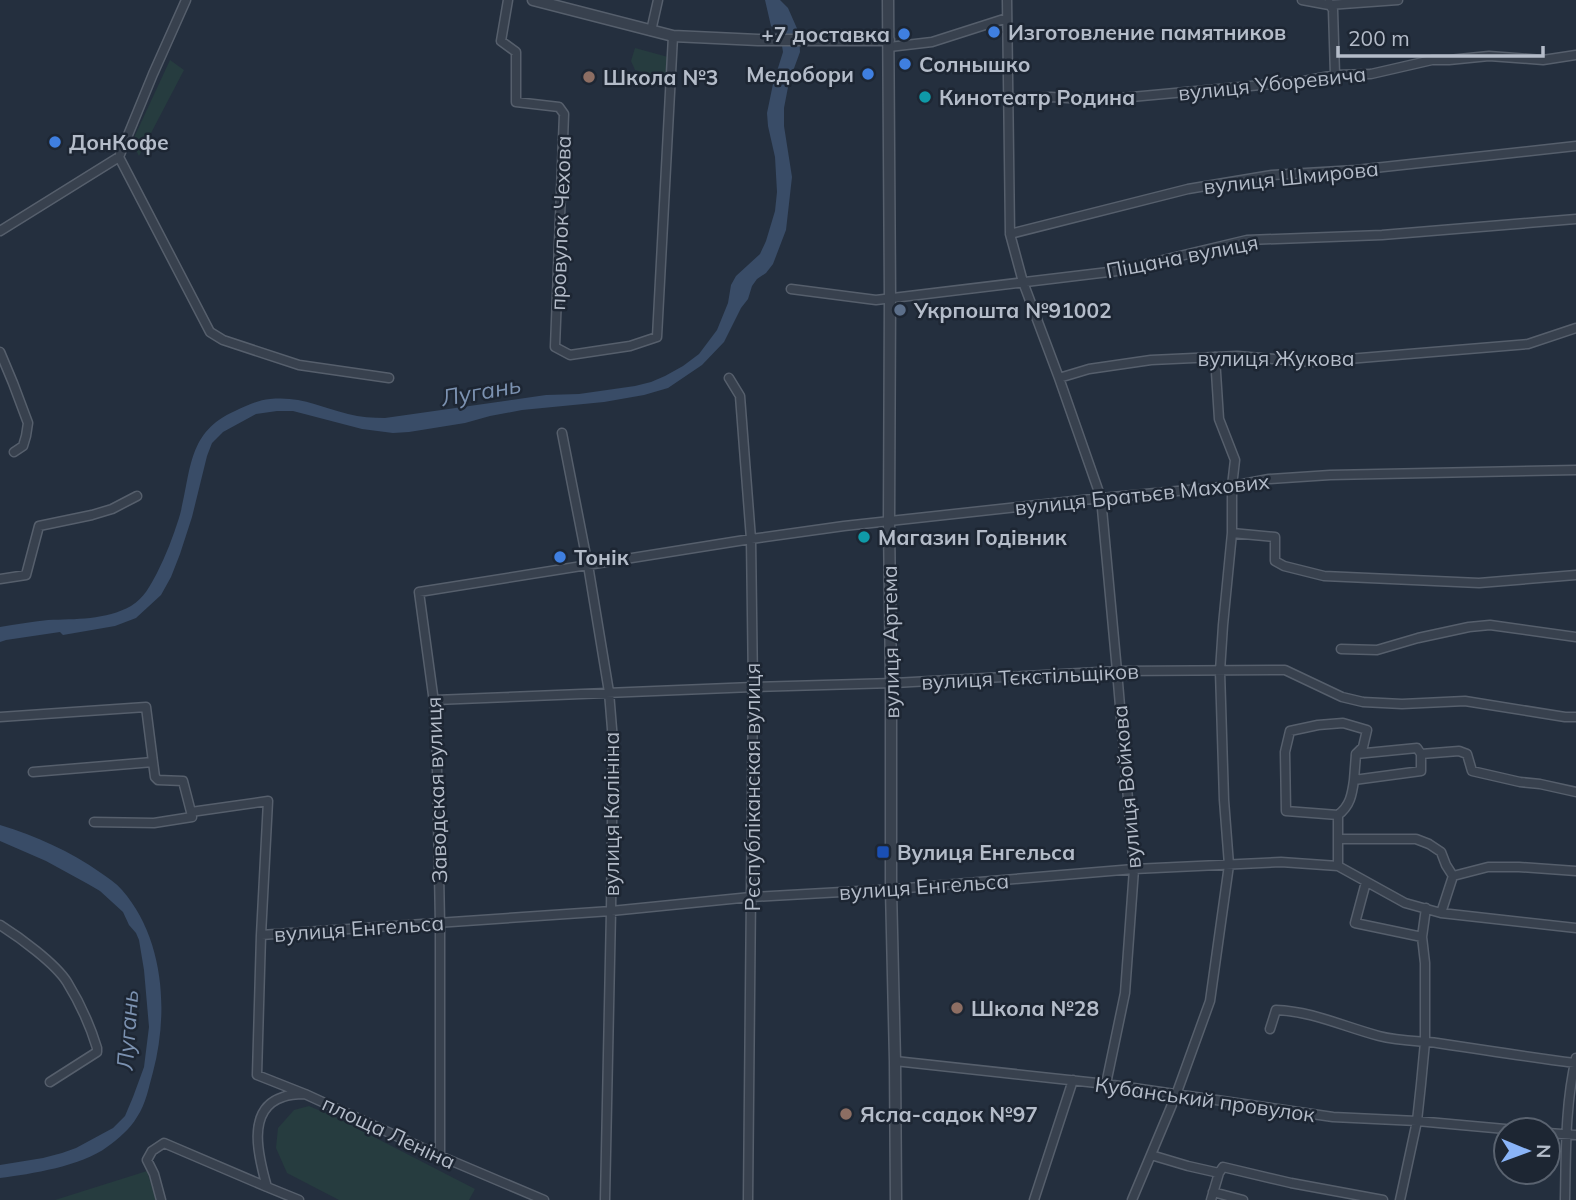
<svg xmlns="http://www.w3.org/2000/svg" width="1576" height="1200" font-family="Mulish,sans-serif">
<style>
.green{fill:#263c3f}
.water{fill:#394c67}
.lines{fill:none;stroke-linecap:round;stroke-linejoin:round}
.minor-casing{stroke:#565f6c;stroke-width:11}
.tertiary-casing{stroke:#565f6c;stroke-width:13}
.minor{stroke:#38414e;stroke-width:8}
.tertiary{stroke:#38414e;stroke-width:10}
.shop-dot{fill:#3f7fe0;stroke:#1d2633;stroke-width:2.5}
.education-dot{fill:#8d6e63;stroke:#1d2633;stroke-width:2.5}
.culture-dot{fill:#0f9aa8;stroke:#1d2633;stroke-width:2.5}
.service-dot{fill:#5c6f8a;stroke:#1d2633;stroke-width:2.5}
.transit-dot{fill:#1a4fb4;stroke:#1d2633;stroke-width:2.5}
.labels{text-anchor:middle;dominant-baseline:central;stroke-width:5;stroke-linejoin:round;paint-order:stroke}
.poi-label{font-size:21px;font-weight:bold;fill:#b4bcc9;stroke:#1d2633;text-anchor:start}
.street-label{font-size:21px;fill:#b4bcc9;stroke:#1d2633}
.water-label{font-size:23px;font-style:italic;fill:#7c92b1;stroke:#1d2633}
</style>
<rect width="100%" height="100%" fill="#242f3e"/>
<!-- green -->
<path class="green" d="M635,48L668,57L665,77L635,70L631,61Z
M170,60L184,70L139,156L132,142Z
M309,1106L337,1118L475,1189L469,1200H339L287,1173L276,1148L278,1128L294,1110Z
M147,1171L156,1200H55Z"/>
<!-- water -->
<path class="water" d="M765,0H780L788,8L799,33L800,52L789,82L784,108V126L792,177L786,230L773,264L766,273L757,279L752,286L748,299L741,308L724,342L702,365L668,388L644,395L604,402L522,410L490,416L465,423L409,432L393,433L362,429L293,411H277L256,414L223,432L212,443L207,456L192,517L180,554L171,577L161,595L136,618L115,626L63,635L60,632L6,640L0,642V627C16,624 31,622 48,620C75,619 106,620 131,606C144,598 150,586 157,573C166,555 173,537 179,518C192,474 185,433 235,411C246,406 258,400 270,399C301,396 320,407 348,414C360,417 373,418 385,418L546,395L579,394L635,386L651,382L665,376L683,366L699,354L717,330L728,303L731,285L736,276L760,254L766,241L775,211L777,192L775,157L768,126L767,113L773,84L783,52L780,33L771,26Z
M0,825C36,836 70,851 101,873C108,878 116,883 122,890C164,938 169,1012 153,1072C149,1086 146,1104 137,1117C130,1129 118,1139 107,1147C82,1166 31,1174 0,1178V1165L43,1158L62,1153L76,1148L113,1128L125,1116L133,1097L144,1067L149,1027L144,970L139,940L136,933L129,925L123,912L100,891L88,884L46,861L0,841Z"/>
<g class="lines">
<!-- minor casing -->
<g class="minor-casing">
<path id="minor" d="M508,0L501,41L516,52V102L559,107L564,114L555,347L570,355L630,346L657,337L673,36
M1007,0L1010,234L1023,282L1059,378L1101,498L1117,671L1134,869L1125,993L1106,1084
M1302,0L1329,5L1398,0
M1329,3L1333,10L1335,75
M651,31L658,0
M889,47L932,42L1007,18
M1008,99L1051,97L1099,100L1304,81L1335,75L1371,74L1432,60H1449L1489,56L1543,60L1576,55
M119,157L210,332L223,340L299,365L389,378
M0,231L119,157L153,74L186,0
M1010,234L1188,189L1272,175L1356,170L1576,146
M791,289L876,300L1117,271L1247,240L1382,235L1576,219
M0,352L13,383L28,423L26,436L23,446L14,452
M729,378L740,396L751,539L753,687L748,1200
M1059,378L1089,369L1151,360L1237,356L1312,362L1528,344L1576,328
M562,433L589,571L609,692L613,741L611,911L605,1200
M1232,533L1275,537V561L1284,566L1324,576L1479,583L1576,575
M0,579L26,575L39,526L92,515L112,509L137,496
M1341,649L1377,650L1418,638L1469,627L1490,625L1576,637
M435,700L753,687L894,683L1117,671L1285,670L1342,697L1363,702L1402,704L1465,701L1565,717H1576
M0,717L146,707L153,762L33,772
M153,762L155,777L158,780L183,781L191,812
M1354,780L1356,754
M1338,815L1286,811L1285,752L1290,731L1318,725L1343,723L1367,730L1363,747L1356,754L1417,748L1421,754L1459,751L1467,754L1472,771L1520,782L1540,784L1576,792
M94,822L154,823L192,817L191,812L268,801L261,935L257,1075L305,1094
M1338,839H1416L1429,844L1441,852L1446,865L1453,876L1488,867H1519L1576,871
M1338,866V815C1350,806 1352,795 1354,780L1421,771V754
M1366,882L1355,923L1422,937
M1441,913L1453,876
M0,925C19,937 55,963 67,982C80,1003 90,1025 97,1048V1052L50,1082
M261,935L611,911L751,897L895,889L1134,869L1281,862L1338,866L1405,903L1441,913L1576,928
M1270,1029L1276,1010C1311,1011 1345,1027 1379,1036C1398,1041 1418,1041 1437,1043C1483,1050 1529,1057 1575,1063
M895,1061L1106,1084L1333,1117L1417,1121L1516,1130
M1548,1133L1576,1135
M1151,1155L1188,1166L1219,1173
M440,1156V924L436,717L419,592L751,539L844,526L1101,498L1232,486L1269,479L1330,475L1576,470
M1213,1192L1243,1200
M161,1200L154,1174L147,1160L152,1151L164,1143L267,1187
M299,1200L267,1187C259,1159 245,1109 283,1097C290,1094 298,1094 305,1094L440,1156L544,1200
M1034,1200L1073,1080
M1132,1200L1176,1095L1210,1001L1229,865L1224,800L1220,671L1223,625L1232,533V486L1235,460L1219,419L1215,357
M1211,1200L1219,1173L1223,1167L1291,1183L1383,1200
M1400,1200L1417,1121L1421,1084L1425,1042V963L1422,937L1426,908
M1565,1200C1566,1152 1565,1105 1576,1058"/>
</g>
<!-- tertiary casing -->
<g class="tertiary-casing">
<path id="tertiary" d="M533,0L673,36L758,40H889
M888,0L890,298L889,522L891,683V889L895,1061L896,1200"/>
</g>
<!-- minor -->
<use href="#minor" class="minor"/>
<!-- tertiary -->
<use href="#tertiary" class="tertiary"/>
</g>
<!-- markers -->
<g class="shop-dot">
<circle cx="994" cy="32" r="7"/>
<circle cx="904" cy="34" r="7"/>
<circle cx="905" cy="64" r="7"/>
<circle cx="868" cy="74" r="7"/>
<circle cx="55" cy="142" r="7"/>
<circle cx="560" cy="557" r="7"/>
</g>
<g class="education-dot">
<circle cx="589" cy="77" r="7"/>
<circle cx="957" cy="1008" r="7"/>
<circle cx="846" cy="1114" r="7"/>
</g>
<g class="culture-dot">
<circle cx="925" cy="97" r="7"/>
<circle cx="864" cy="537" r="7"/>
</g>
<circle class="service-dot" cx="900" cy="310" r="7"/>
<rect class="transit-dot" x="876" y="845" width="14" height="14" rx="3.5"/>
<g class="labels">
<!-- poi labels -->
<g class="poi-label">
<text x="1008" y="32">Изготовление памятников</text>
<text x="890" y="34" text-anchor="end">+7 доставка</text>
<text x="919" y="64">Солнышко</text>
<text x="854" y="74" text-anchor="end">Медобори</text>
<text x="603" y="77">Школа №3</text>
<text x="939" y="97">Кинотеатр Родина</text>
<text x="69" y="142">ДонКофе</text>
<text x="914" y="310">Укрпошта №91002</text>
<text x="878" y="537">Магазин Годівник</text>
<text x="574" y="557">Тонік</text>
<text x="897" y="852">Вулиця Енгельса</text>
<text x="971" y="1008">Школа №28</text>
<text x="860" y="1114">Ясла-садок №97</text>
</g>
<!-- street labels -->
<g class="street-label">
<text transform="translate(1272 83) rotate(-6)">вулиця Уборевича</text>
<text transform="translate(1291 177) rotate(-6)">вулиця Шмирова</text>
<text transform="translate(560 223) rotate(-88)">провулок Чехова</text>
<text transform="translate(1182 256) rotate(-11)">Піщана вулиця</text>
<text x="1276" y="358">вулиця Жукова</text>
<text transform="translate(1142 494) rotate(-6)">вулиця Братьєв Махових</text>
<text transform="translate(890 642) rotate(-91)">вулиця Артема</text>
<text transform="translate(1030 676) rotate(-3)">вулиця Тєкстільщіков</text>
<text transform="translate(752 787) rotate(-90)">Рєспубліканская вулиця</text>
<text transform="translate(1126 787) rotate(-95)">вулиця Войкова</text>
<text transform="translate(436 790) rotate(-92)">Заводская вулиця</text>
<text transform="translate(611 814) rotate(-90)">вулиця Калініна</text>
<text transform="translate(924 886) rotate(-4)">вулиця Енгельса</text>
<text transform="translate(359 928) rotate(-4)">вулиця Енгельса</text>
<text transform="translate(1205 1099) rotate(8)">Кубанський провулок</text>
<text transform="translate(389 1132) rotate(25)">площа Леніна</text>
</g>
<!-- water labels -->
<g class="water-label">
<text transform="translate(481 391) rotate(-10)">Лугань</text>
<text transform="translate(127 1030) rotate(-86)">Лугань</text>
</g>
</g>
<!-- north arrow -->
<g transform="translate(1527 1151) rotate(91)"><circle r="33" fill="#1d2633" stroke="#59626f" stroke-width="2"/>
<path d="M0-5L12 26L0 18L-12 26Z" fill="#8ab4f8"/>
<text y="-10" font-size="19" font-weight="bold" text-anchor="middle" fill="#b4bcc9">N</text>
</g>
<!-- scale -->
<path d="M1338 46v10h205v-10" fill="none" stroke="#b4bcc9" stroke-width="3.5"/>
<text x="1348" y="46" font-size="21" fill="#b4bcc9" stroke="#1d2633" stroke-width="5" paint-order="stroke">200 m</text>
</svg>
